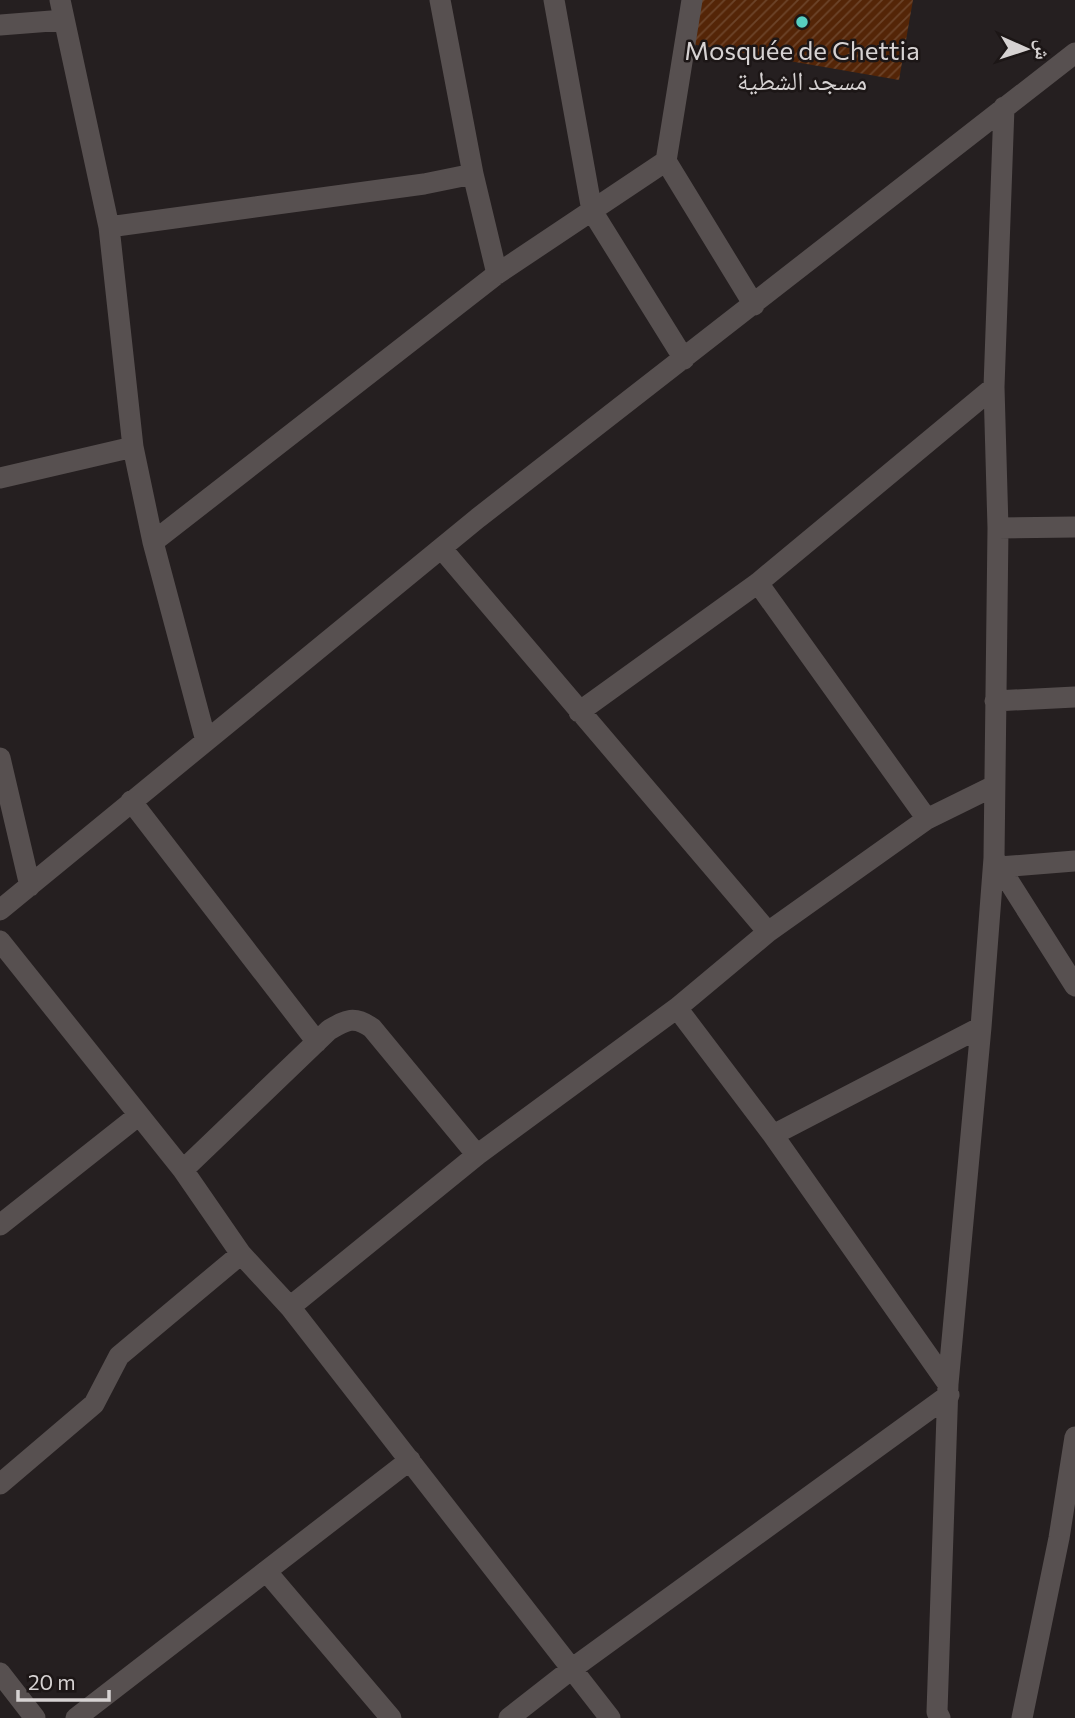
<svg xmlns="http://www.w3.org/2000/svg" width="1075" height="1718" font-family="Commissioner,'Noto Naskh Arabic',sans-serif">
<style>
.building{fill:url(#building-hatch)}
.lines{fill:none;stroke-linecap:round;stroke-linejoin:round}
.minor{stroke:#575050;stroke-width:21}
.poi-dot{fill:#57cec1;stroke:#1c1616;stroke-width:2.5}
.labels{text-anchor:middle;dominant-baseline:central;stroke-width:5;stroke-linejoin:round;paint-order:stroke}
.poi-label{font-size:26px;fill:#d6d2d2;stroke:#1c1616}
</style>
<defs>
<pattern id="building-hatch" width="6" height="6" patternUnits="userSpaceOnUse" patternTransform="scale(1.75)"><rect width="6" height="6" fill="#542507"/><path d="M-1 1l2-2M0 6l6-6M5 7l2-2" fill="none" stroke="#6c442a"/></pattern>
</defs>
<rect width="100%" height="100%" fill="#251f20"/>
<!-- building -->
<path class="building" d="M699,0H913L899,80L691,44Z"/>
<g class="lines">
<!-- minor -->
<path class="minor" d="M60,0L109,227L133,447L153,542L206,741
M440,0L473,174L497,274
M554,0L592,211L684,359
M0,25L64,20
M666,161L754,305
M109,227L424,184L473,174
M0,478L133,447
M998,528L1075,527
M153,542L497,274L666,161L692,0
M442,549L768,932
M758,583L927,819
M995,701L1075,697
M579,712L758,583L994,387
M0,758L30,886
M131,801L317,1042
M994,858L1075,986
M999,867L1075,861
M0,910L478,518L1075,53
M0,941L183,1170L241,1254L290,1307L610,1718
M677,1008L773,1135L948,1384
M773,1135L981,1027
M183,1170L329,1030C346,1020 354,1015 372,1028L477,1155
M0,1225L139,1115
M290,1307L477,1155L677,1008L768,932L927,819L994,786
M0,1484L94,1404L119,1356L241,1254
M266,1571L391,1718
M0,1673L35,1718
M76,1718L410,1460
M509,1718L573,1668L949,1395
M940,1718L937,1712L948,1384L981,1027L994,858L998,528L994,387L1004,107
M1022,1718L1059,1538L1075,1437"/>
</g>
<!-- markers -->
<circle class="poi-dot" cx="802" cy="22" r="7"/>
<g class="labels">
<!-- poi labels -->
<g class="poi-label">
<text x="802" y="49">Mosquée de Chettia<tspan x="802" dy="30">مسجد الشطية</tspan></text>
</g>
</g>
<!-- north arrow -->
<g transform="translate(1026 49) rotate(93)" stroke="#1c1616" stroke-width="5" paint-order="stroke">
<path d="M0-5L12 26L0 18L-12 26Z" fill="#d6d2d2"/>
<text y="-10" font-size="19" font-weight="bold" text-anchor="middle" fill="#d6d2d2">ش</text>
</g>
<!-- scale -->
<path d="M18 1690v10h91v-10" fill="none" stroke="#d6d2d2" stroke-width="3.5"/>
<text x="28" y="1690" font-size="21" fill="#d6d2d2" stroke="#1c1616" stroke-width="5" paint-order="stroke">20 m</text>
</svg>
